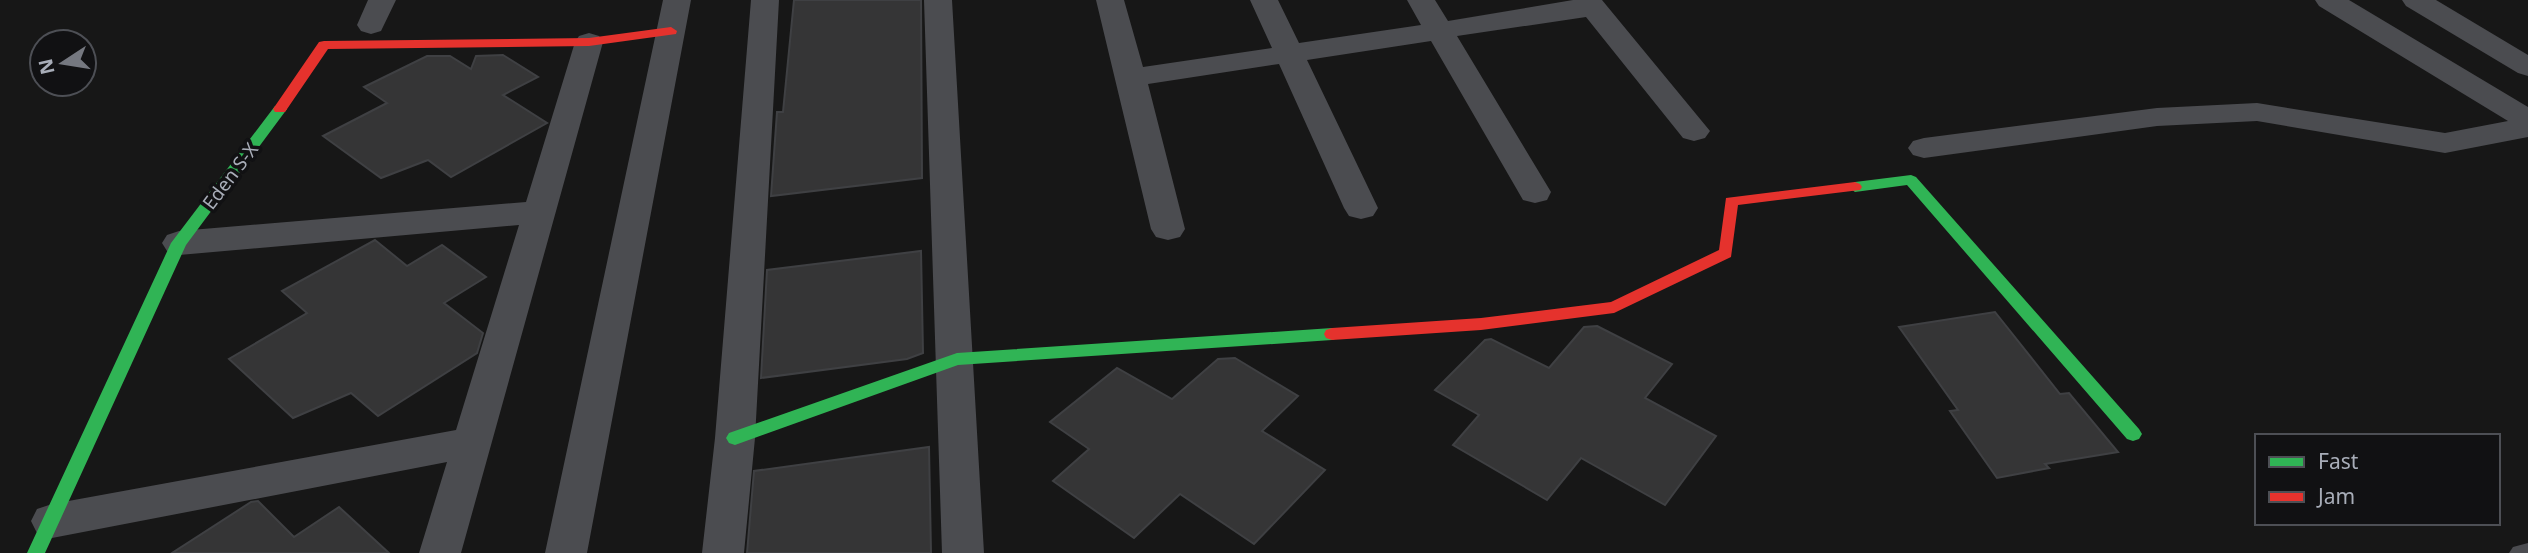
<svg xmlns="http://www.w3.org/2000/svg" width="2528" height="553" font-family="'Noto Sans',sans-serif">
<style>
.building{fill:#353536;stroke:#3f4043;stroke-width:2}
.lines{fill:none;stroke-linecap:round;stroke-linejoin:round}
.lane{fill:#4b4c50;fill-rule:evenodd}
.street{fill:#4b4c50;fill-rule:evenodd}
.fast{fill:#30b455;fill-rule:evenodd}
.jam{fill:#e5322d;fill-rule:evenodd}
.labels{text-anchor:middle;dominant-baseline:central;stroke-width:7;stroke-linejoin:round;paint-order:stroke}
.street-label{font-size:19px;fill:#a8adb8;stroke:#111113}
</style>
<rect width="100%" height="100%" fill="#171717"/>
<!-- building -->
<path class="building" d="M794,0H921L922,178L771,196L777,112H783Z
M503,55L538,77L503,95L547,123L451,177L428,160L381,178L323,136L387,103L364,87L427,56H450L471,69L476,56Z
M375,240L407,266L442,245L486,277L444,303L483,333L477,353L378,416L351,393L293,418L229,359L307,313L282,291Z
M921,251L923,353L907,359L761,378L767,270Z
M1995,312L2060,394L2069,393L2118,452L2045,464L2049,468L1997,478L1950,411L1958,410L1899,327Z
M1597,326L1672,364L1645,398L1716,436L1665,505L1581,458L1547,500L1453,445L1479,415L1435,390L1485,340L1491,339L1549,368L1584,327Z
M1235,358L1298,396L1262,431L1325,470L1254,544L1180,494L1134,538L1053,481L1089,449L1050,422L1117,368L1172,399L1218,359Z
M929,447L931,553H747L754,471Z
M258,501L294,537L339,507L389,553H172L251,502Z"/>
<g class="lines">
<!-- lane -->
<path class="lane" d="M2528,543V553H2509L2513,547Z"/>
<!-- street -->
<path class="street" d="M368,0H396L381,31L371,34L361,31L357,25Z
M663,0H691L587,553H545Z
M751,0H779L755,438L744,553H702L715,438Z
M924,0H952L984,553H942Z
M1096,0H1124L1143,67L1272,48L1250,0H1278L1299,43L1421,25L1407,0H1435L1448,21L1573,0H1602L1710,131L1705,138L1694,141L1683,138L1586,17L1457,36L1551,192L1547,200L1535,203L1523,200L1431,41L1307,60L1378,208L1373,216L1361,219L1349,216L1344,208L1279,64L1148,84L1185,229L1180,237L1168,240L1156,237L1151,229Z
M2315,0H2349L2528,107V137L2445,153L2257,121L2157,126L1924,158L1913,155L1908,148L1913,141L1924,138L2157,108L2257,103L2445,133L2508,121L2319,6Z
M2402,0H2436L2528,55V76L2518,73L2406,6Z
M589,33L599,36L603,42L461,553H419L447,462L52,538L37,533L31,521L37,509L52,504L456,430L519,225L179,255L167,251L162,243L167,235L179,231L526,202L575,42L579,36Z"/>
<!-- fast -->
<path class="fast" d="M280,105L287,109L186,245L45,553H27L171,243L275,106Z
M1911,175L1916,177L2139,429L2142,434L2139,439L2133,441L2127,439L1907,185L1855,192L1848,187L1855,182Z
M1332,328L1338,330L1340,334L1338,338L1332,340L958,365L735,445L729,443L726,438L729,433L957,353Z"/>
<!-- jam -->
<path class="jam" d="M671,27L677,31L676,34L589,46L328,49L285,112H275L273,109L319,42L324,41L589,38Z
M1855,182L1860,184L1862,187L1860,190L1738,205L1731,257L1614,313L1481,330L1332,340L1326,338L1324,334L1326,330L1332,328L1481,318L1611,302L1719,250L1726,198Z"/>
</g>
<g class="labels">
<!-- street labels -->
<g class="street-label">
<text transform="translate(230 176) rotate(-53)">Eden S-X</text>
</g>
</g>
<!-- legend -->
<rect x="2255" y="434" width="245" height="91" fill="#111113" stroke="#4d4f55" stroke-width="2"/>
<rect x="2269" y="457" width="35" height="10" fill="#30b455" stroke="#4d4f55" stroke-width="2"/>
<text x="2318" y="469" font-size="21" fill="#a8adb8">Fast</text>
<rect x="2269" y="492" width="35" height="10" fill="#e5322d" stroke="#4d4f55" stroke-width="2"/>
<text x="2318" y="504" font-size="21" fill="#a8adb8">Jam</text>
<!-- north arrow -->
<g transform="translate(63 63) rotate(258)"><circle r="33" fill="#111113" stroke="#4d4f55" stroke-width="2"/>
<path d="M0-5L12 26L0 18L-12 26Z" fill="#757880"/>
<text y="-10" font-size="19" font-weight="bold" text-anchor="middle" fill="#a8adb8">N</text>
</g>
</svg>
